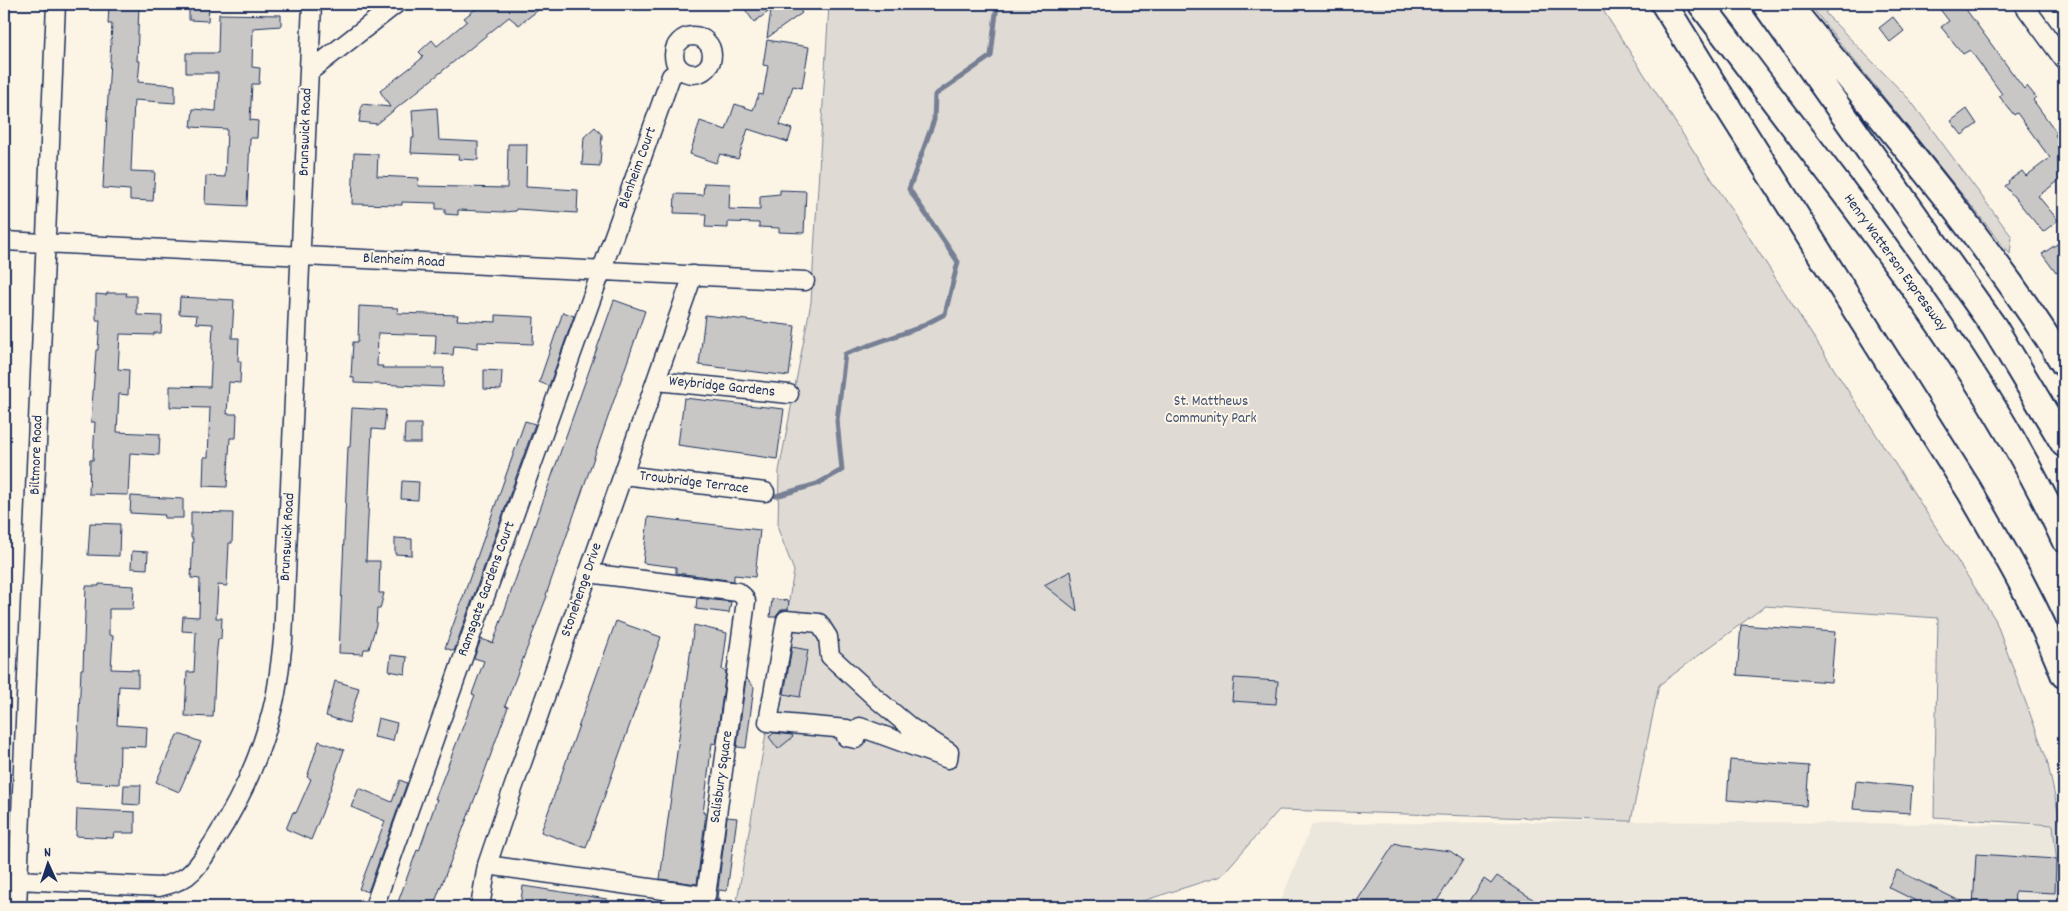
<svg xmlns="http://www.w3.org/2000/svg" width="2068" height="911" font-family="Dekko,sans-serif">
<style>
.built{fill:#ece7dc}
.green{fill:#dfdbd4;stroke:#7d8599}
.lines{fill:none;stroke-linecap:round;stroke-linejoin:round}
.stream{stroke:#767f94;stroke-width:5}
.building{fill:#c8c7c6;stroke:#1b2f5e}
.minor-casing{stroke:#1b2f5e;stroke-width:21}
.highway-casing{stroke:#1b2f5e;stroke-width:29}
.minor{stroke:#fcf5e5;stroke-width:18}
.highway{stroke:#fcf5e5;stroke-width:25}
.labels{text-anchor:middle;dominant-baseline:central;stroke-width:4;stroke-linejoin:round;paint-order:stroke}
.street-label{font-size:15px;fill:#1b2f5e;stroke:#fcf5e5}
.park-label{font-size:15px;fill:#425176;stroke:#fcf5e5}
</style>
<rect width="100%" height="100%" fill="#fcf5e5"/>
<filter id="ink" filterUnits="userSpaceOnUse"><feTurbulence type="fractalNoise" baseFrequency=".02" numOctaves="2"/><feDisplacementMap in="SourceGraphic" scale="10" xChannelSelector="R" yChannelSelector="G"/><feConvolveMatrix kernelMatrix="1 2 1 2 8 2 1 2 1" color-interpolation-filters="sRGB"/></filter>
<g filter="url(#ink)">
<!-- built -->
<path class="built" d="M1631,821L2053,825L2060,907H1278L1312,824Z"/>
<!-- green -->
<path class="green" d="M829,4H1599L1995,619L2047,760L2061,825H2064V907H2061L2053,825L1934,817L1938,618L1765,606L1659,685L1631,821L1279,810L1221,876L1124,907H736L794,571L778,529L779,471L811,302Z
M1809,4H1825L1826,14L1910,100L2012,237L2010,254Z"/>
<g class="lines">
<!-- stream -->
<path class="stream" d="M776,496L817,484L842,470L837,421L845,354L918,328L945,314L958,262L909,189L934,120L935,95L991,56L997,4"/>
</g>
<!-- building -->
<path class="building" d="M109,4H139L137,61H140L138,82L175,85V103L134,100L131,171L155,172L153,201L130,200V190L103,188L112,24H108Z
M189,4H209L208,21L189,20Z
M482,4H546L519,25L509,17L377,124L359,122L362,104L390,107L380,91L420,60L423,56L419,52L432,40L437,46L467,21L464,18Z
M741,4H796L802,13L767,38L771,10L754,22Z
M1936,4H1962L2024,89L2027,86L2036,97L2033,100L2057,133L2055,135L2064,147V177L2038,196L2058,220L2043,232L2005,186L2009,183L2008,181L2022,171L2026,176L2050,158L2017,113L2014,115L1999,96L2002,94L1970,50L1963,54L1941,27L1949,21Z
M219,14L281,15V26L253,28L252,67L260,68L259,84H252L250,120L258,121L257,138H250L247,206L205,204L206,176L225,177L227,129L191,127L193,109L216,111L218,73H186V53H218Z
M1893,17L1904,31L1890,42L1879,28Z
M767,40L809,47L802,88L793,86L780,125L792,129L788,142L748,129L738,159L720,154L716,163L690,154L700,121L726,130L735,104L753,110L759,94L763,95L768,66L763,65Z
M437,108L439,140L478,142V160L458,159L459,155L411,153L412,138H414L412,110Z
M1967,109L1977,124L1962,135L1951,121Z
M595,127L602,135L600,166L582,165L584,137Z
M508,144H527L526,187L578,190L577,213L516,209V211L504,212L458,210V215L445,214V209H436V203L402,202V205L352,204L354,153L378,154L377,176L419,178L418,186L507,188Z
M704,183L730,184L729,209L760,210V196L780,194V190L806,191L804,233L779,232V228L759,227V223L728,222V228L705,227L706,214L674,213L675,194L703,195Z
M2057,244L2064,254V267L2056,273L2042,254Z
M107,293H127L126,296H137V315L162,316L161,333H154V335L120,334L118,369L129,370L128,395L119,394L117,432L160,434L159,455L130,453L128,495L89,494L90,460H93L95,422H91L96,350H98L100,320H96V294L106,295Z
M180,297L234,300L232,338H239L238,361H241L240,383L229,382L227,414H237L236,438H230L227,487L203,486L204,457H208L210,408L170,407V386L210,387L213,324L196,323L197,315L179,314Z
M614,300L645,311L546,595L547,596L505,706L508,707L478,790L433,907H399L401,903L398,902L417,850L419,851L437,799H435L475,695L472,694L484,661L474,658L481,639L493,643Z
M359,306L398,308L397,313L458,315L457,320L496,322V315L534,317L533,344L478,342V348L454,346L453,355L435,354L436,335L378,333L377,366H383L382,368H444L443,387L354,383V378L351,377L353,342H358Z
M563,312L574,316L549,386L539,382Z
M705,315L795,326L789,376L699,365Z
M484,370L502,371L501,390L484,389Z
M684,398L784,409L777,459L678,445Z
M352,408L386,410L384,430L372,429L366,561H380L379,593H384L380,609H377L376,625L369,649H364L363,654L339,653L348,447H350Z
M525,421L535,424L454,651L445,648Z
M405,424H421V443H404Z
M402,481L419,482L418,500L401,499Z
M131,496L183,499V518H164L165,515L130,513Z
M191,512L233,513L232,543H229L227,586L218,585L216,618H222L221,639H218L216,659L213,717L185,716L187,672H194L196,632L182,631L183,616L199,617L200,579L191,578L193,538H191Z
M648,517L760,530L755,577L734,575V581L700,576L676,573V567L643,563Z
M90,523L120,524L119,556L88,555Z
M395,538L412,539V555L395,554Z
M132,551L148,552L147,569L131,568Z
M1071,571L1077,611L1044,585Z
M99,584L134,586L133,609H109V635L113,636L111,669L138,670V687L119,686L117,725L147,727L146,747L120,746L119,784L76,782L81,669H83L86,586H99Z
M697,598L731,602L729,613L696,609Z
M772,599L789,601L788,610H781L776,617H770Z
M616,621L661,637L586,848L541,832Z
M694,625L727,633L722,670L726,671L716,744L712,743L703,813H706L697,884L660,879Z
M1741,625L1835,632L1831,682L1737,675Z
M792,647L808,650L800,697L784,694Z
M391,655L407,657L405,674L389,671Z
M746,678L754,687L746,748L737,747Z
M1234,678L1278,681L1276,704L1232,701Z
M335,681L359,688L349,723L326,716Z
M378,718L397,723L393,741L374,737Z
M774,733L792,735L793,737L778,749L769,737Z
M177,735H182L201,742L179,792L156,782Z
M319,741L344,750L322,813L311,840L286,829L293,812L296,813L311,779L307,777Z
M1730,760L1809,766L1806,806L1727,800Z
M400,780L407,783L368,892L359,889L385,821L351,807L359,788L392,802Z
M1856,781L1912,787L1910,813L1853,809Z
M124,785H141L140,805L123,804Z
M77,809L135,812V833H114L113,838L76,836Z
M727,817L737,818L727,891L719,890L717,907H657L658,900L705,907L714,903L717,897Z
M1395,843L1401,845L1450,851L1463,860L1433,907H1353Z
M1976,854L2056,859L2055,893L2015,891L2014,907H1973Z
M1897,870L1972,907H1928L1888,887Z
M1497,876L1545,907H1466L1484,879L1491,884Z
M523,886L607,899V907H520Z"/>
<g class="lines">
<!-- minor casing -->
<g class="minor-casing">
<path id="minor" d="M2023,4L2064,60
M674 55a19 19 0 1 1 38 0a19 19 0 1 1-38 0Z
M309,72L396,4
M4,241L805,281
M656,381L789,394
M623,475L765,492
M786,620L819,623L828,637L830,656L879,701L910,727L949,752L948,759L860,727L856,739L846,737L847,729L768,722Z
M487,865L706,896L746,601L743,596L738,592L588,573
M18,880L159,887C168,885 178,882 187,876C198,868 205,855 213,843C242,798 265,746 276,693C279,676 281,658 283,640L312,4
M17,907L56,4
M374,907L671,76L680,69
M480,907L487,865L510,797L693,275"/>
</g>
<!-- highway casing -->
<g class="highway-casing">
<path id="highway" d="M1664,4L1712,82L1969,490C2004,550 2039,610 2064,675
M1701,4C1748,66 1795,129 1843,191C1926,302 2006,413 2064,539
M1765,4L1994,327L2064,444
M1788,4C1883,121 1984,235 2064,364"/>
</g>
<!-- minor -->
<use href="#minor" class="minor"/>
<!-- highway -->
<use href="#highway" class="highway"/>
</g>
</g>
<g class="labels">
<!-- street labels -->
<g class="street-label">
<text transform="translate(306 132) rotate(-88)">Brunswick Road</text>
<text transform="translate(638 168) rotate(-70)">Blenheim Court</text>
<text transform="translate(404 261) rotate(3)">Blenheim Road</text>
<text transform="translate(1895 263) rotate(54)">Henry Watterson Expressway</text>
<text transform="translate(722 387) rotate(6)">Weybridge Gardens</text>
<text transform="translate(37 455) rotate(-88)">Biltmore Road</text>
<text transform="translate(694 483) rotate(7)">Trowbridge Terrace</text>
<text transform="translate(288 537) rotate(-87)">Brunswick Road</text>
<text transform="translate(487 589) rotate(-70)">Ramsgate Gardens Court</text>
<text transform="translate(582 590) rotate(-71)">Stonehenge Drive</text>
<text transform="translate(722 777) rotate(-82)">Salisbury Square</text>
</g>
<!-- park labels -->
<g class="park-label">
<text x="1211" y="402">St. Matthews<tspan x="1211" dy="17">Community Park</tspan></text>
</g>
</g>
<!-- margin -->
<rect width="2068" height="911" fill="none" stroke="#fcf5e5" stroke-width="20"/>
<rect x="10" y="10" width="2048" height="891" fill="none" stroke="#1b2f5e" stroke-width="2" filter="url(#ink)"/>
<!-- north arrow -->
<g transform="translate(48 864) rotate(357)" stroke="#fcf5e5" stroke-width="4" paint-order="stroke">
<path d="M0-4L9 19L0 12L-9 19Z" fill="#1b2f5e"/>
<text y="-8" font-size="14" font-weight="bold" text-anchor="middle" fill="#1b2f5e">N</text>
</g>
</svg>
